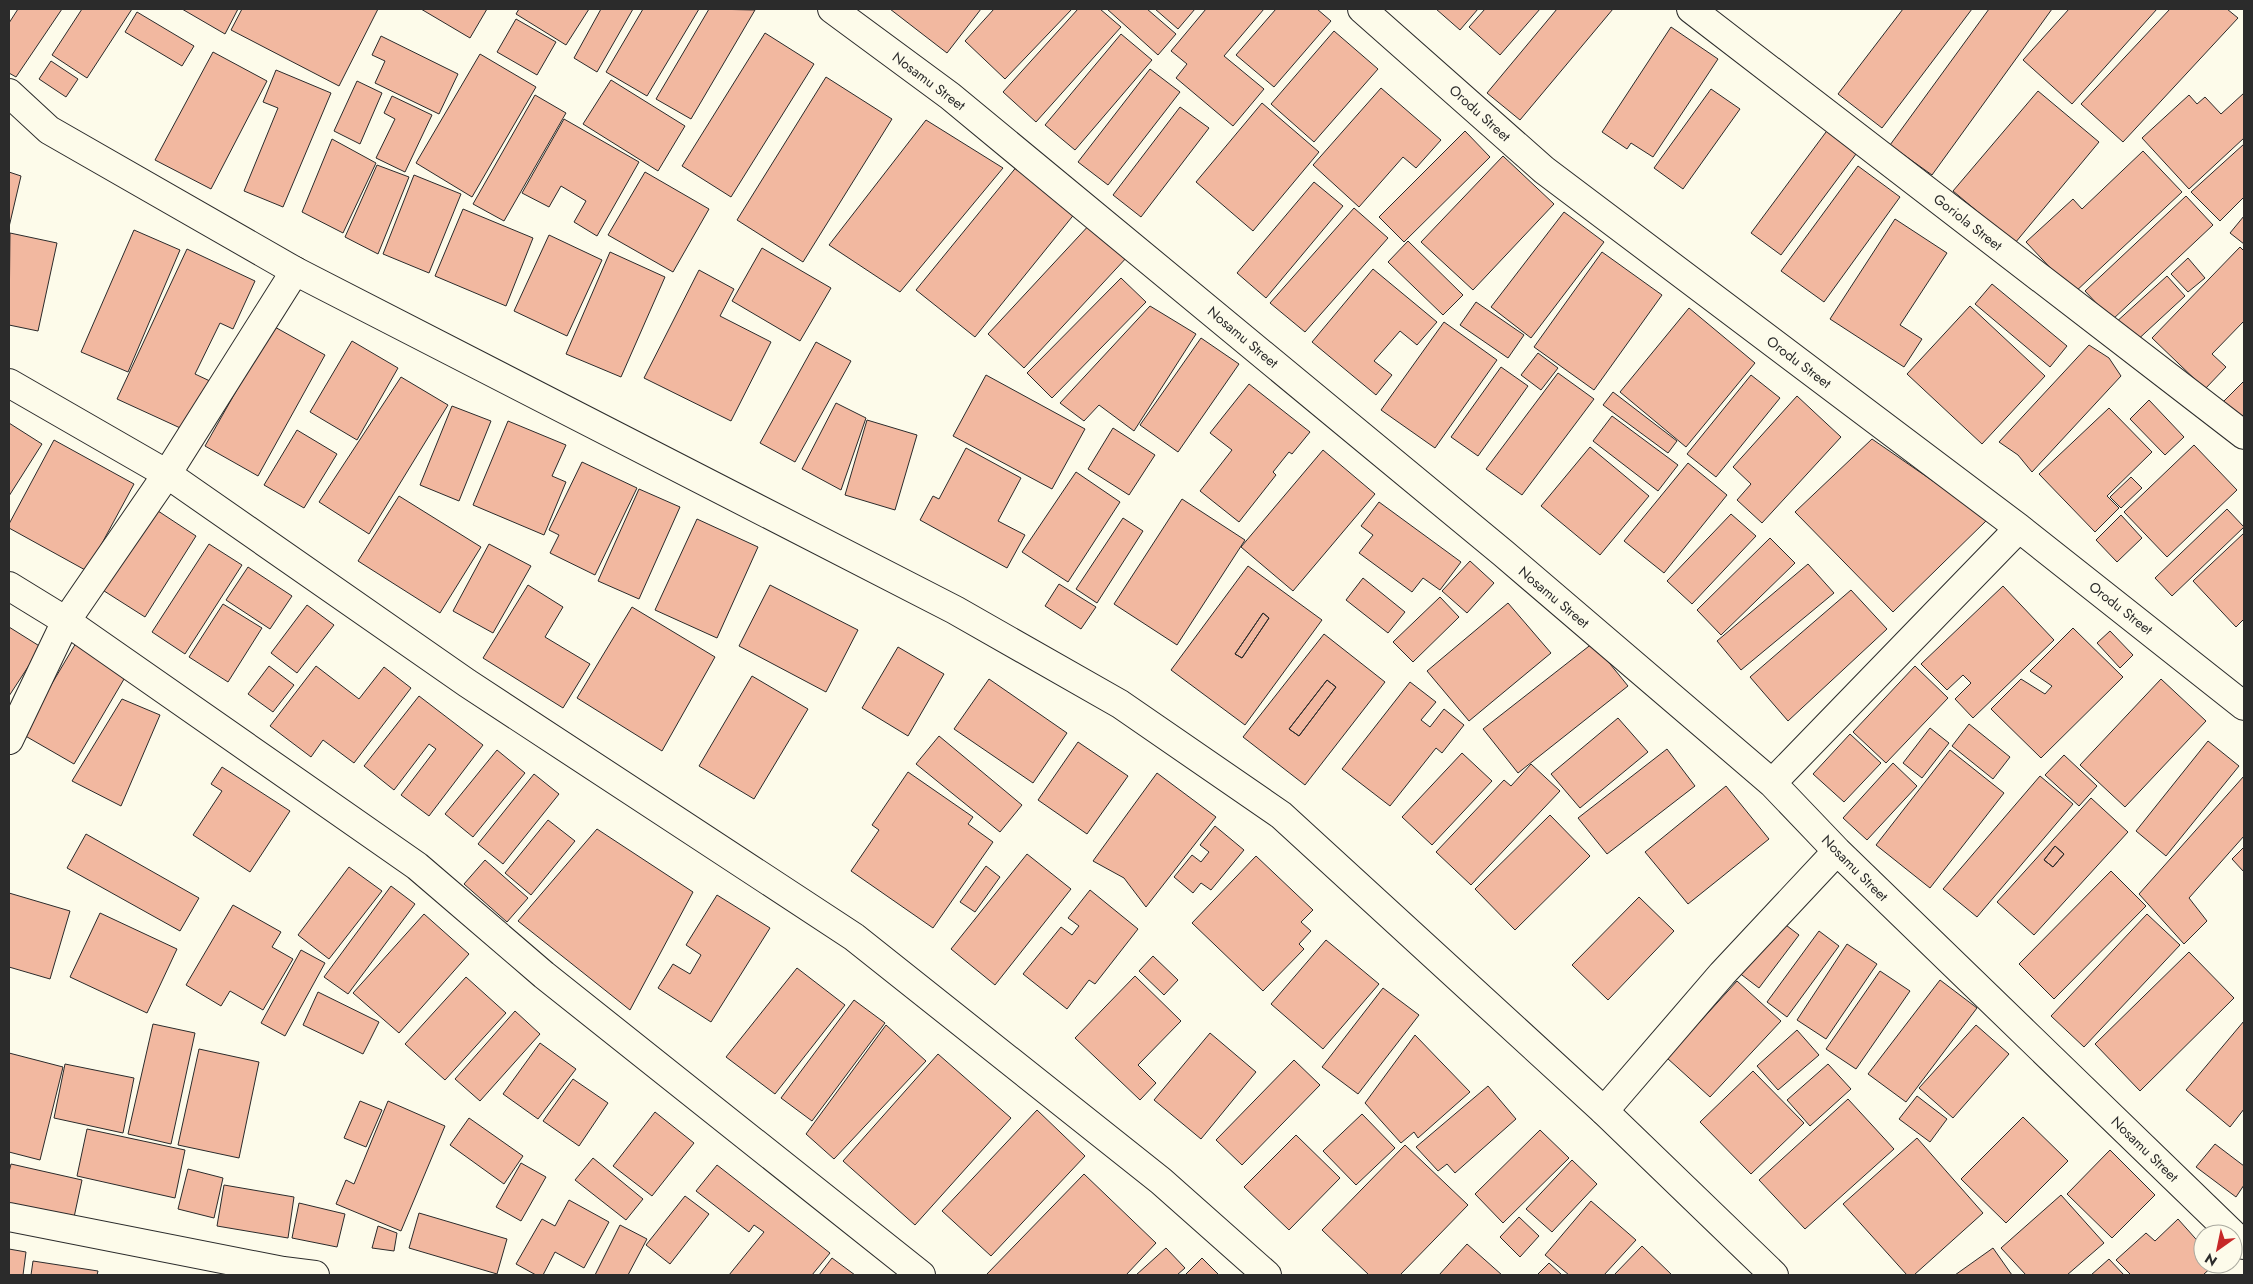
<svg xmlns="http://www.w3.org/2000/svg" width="2253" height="1284" font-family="Jost,sans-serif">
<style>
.building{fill:#f2b8a0;stroke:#2b2b2b;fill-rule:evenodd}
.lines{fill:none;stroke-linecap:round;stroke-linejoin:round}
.minor-casing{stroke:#2b2b2b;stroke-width:30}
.tertiary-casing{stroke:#2b2b2b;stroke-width:30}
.minor{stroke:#fdfbea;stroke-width:28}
.tertiary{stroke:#fdfbea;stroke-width:28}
.labels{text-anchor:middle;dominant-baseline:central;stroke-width:4;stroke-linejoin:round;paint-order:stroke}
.street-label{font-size:14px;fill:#2b2b2b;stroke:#fdfbea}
</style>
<rect width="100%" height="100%" fill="#fdfbea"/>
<!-- building -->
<path class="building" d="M18,9H62L16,77L9,73V23Z
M82,9H132L87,78L52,55Z
M182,9H238L225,34Z
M242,9H378L339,86L231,30Z
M421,9H487L470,38Z
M519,9H589L566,45L516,14Z
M601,9H633L597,72L574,58Z
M643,9H699L647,96L606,72Z
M709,9L755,10L691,119L656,99Z
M890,9H981L947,53Z
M994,9H1072L1005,79L965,41Z
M1078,9H1100L1121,27L1036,122L1003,92Z
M1107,9H1147L1176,34L1158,55Z
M1155,9H1195L1178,29Z
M1206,9H1264L1224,56L1264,89L1233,126L1176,78L1187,64L1171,51Z
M1276,9H1317L1331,21L1274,87L1236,55Z
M1436,9H1478L1460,30Z
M1485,9H1540L1500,55L1469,27Z
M1557,9H1613L1520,120L1487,93Z
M1903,9H1972L1882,128L1838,94Z
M1989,9H2052L1932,175L1890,145Z
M2069,9H2157L2072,104L2023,60Z
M2170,9H2227L2238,18L2123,142L2081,104Z
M137,12L194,46L182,66L125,32Z
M516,19L556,42L537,75L497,52Z
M1671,27L1718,59L1653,157L1631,143L1627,149L1602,132Z
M1334,31L1378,69L1314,142L1271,104Z
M765,33L814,64L731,197L682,166Z
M1121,34L1152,60L1075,150L1045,125Z
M381,36L458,74L439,114L375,83L385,61L372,55Z
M213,52L267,81L211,189L155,160Z
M480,54L536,87L472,197L416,163Z
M51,61L78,79L66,97L39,79Z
M1150,69L1180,92L1108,185L1078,162Z
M276,70L331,93L283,207L244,191L278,108L263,102Z
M826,77L892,119L803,262L737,220Z
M611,80L685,126L658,171L583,124Z
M357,81L382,93L360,144L334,131Z
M1381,88L1441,140L1416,168L1403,157L1359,207L1313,165Z
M1711,89L1740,109L1683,189L1654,168Z
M2038,91L2099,142L2015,243L1953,191Z
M2244,93V138L2189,189L2142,138L2189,95L2197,104L2205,97L2221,114Z
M535,95L566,113L504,221L473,204Z
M392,96L432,115L405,172L376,158L395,119L384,113Z
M1262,103L1319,152L1253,231L1196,182Z
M1180,107L1209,128L1141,217L1113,195Z
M564,119L639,162L597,236L574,222L586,201L561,186L549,207L522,193Z
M926,120L1003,168L900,292L829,245Z
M1829,128L1859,150L1781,255L1751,233Z
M1465,131L1490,157L1404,242L1379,217Z
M332,139L376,163L343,233L302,212Z
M2244,144V197L2220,221L2191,192Z
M2143,151L2182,192L2074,293L2026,242L2073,199L2082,209Z
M1503,156L1554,204L1473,290L1421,242Z
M377,165L409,177L378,254L345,237Z
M1018,165L1076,212L975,337L916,290Z
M1858,166L1900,197L1824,302L1781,271Z
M9,172L21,176L9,227Z
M645,172L709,209L673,272L608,235Z
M414,175L461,194L429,273L383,254Z
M1314,182L1343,206L1266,298L1237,273Z
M2186,196L2213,225L2112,320L2085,291Z
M1354,208L1388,238L1305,332L1270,303Z
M463,209L533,238L506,306L435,276Z
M1564,212L1604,242L1531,338L1491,307Z
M2244,216V244L2230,233Z
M1895,219L1947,253L1900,325L1922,339L1904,367L1830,319Z
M1092,222L1128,256L1024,368L988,334Z
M134,230L180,250L128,372L81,352Z
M10,233L57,243L38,331L9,325Z
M549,235L602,260L567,336L514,311Z
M1408,241L1463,295L1443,315L1388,262Z
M2240,247L2244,251V321L2212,354L2226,367L2205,389L2152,338Z
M762,248L831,288L800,341L732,301Z
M187,249L255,281L233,329L220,323L195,374L212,382L189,432L117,399Z
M610,252L665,277L621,377L566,354Z
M1602,252L1662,295L1594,390L1534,347Z
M2188,258L2205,278L2188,292L2171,274Z
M1373,269L1437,322L1417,345L1400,331L1374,361L1392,375L1376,395L1312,342Z
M699,270L734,289L720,316L771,342L731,421L644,378Z
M2167,276L2185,296L2133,344L2114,324Z
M1121,278L1146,302L1052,398L1027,373Z
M1992,284L2067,346L2050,367L1975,304Z
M1476,302L1524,335L1508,358L1460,325Z
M1150,306L1196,334L1134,431L1099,405L1084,421L1060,403Z
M1970,306L2045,376L1982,444L1907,374Z
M1689,308L1755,363L1686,447L1620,392Z
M1444,322L1497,360L1435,448L1381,410Z
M273,326L325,355L258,476L205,446Z
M1201,338L1239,364L1178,452L1140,425Z
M352,341L398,368L357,440L310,412Z
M816,342L851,361L795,462L760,443Z
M2089,345L2109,358L2121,376L2032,472L2018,455L1999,442Z
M1538,353L1558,368L1541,390L1521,375Z
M1501,367L1528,386L1478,456L1451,437Z
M1558,373L1594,399L1522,495L1486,469Z
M986,375L1085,429L1052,489L953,436Z
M1751,375L1780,398L1716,477L1687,454Z
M401,377L448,405L369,534L319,502Z
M2244,381V423L2223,402Z
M1249,384L1310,432L1292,454L1289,452L1273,472L1276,475L1239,522L1200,491L1232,450L1210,433Z
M1613,392L1677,441L1668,453L1603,405Z
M1797,396L1841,437L1762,523L1737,500L1751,484L1733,467Z
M2149,400L2184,437L2165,455L2130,419Z
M836,403L866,418L841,490L802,469Z
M452,406L491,421L459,501L420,485Z
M2109,408L2152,452L2107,496L2119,508L2095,532L2039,474Z
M1612,416L1678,465L1658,491L1593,441Z
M867,420L917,435L895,510L845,495Z
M508,421L566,445L552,476L566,482L544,535L473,505Z
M9,423L42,444L9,496Z
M1113,428L1155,455L1129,495L1088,469Z
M297,430L337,454L304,508L264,485Z
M1872,439L1988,519L1893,612L1795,512Z
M54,440L134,484L87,571L9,528V524Z
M2194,445L2237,490L2167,557L2124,512Z
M1590,447L1649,496L1600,555L1541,506Z
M966,448L1021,478L998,521L1025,535L1007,568L920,520L933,496L939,499Z
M1323,450L1375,494L1293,591L1241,547Z
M582,462L637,488L595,575L550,553L559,535L549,530Z
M1688,463L1727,495L1664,573L1624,541Z
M1076,472L1120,502L1068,582L1022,552Z
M2131,477L2142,488L2121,508L2110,497Z
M639,489L680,507L639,599L598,581Z
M399,496L481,547L440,613L358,561Z
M1182,499L1245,540L1177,645L1114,604Z
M1379,502L1461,562L1440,590L1423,578L1412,592L1359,553L1373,535L1361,526Z
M152,507L196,536L145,617L101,589Z
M2227,509L2244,527L2172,596L2155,578Z
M1731,514L1756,536L1692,604L1667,581Z
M2121,515L2142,538L2117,562L2096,540Z
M1123,518L1143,531L1097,603L1076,589Z
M697,519L758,547L717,638L655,610Z
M2244,533V619L2236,627L2193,581Z
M1770,538L1795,563L1721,635L1697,610Z
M209,544L242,565L185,654L152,632Z
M489,544L531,566L493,633L453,611Z
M1470,561L1494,583L1467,613L1442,591Z
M1808,564L1834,593L1741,670L1717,641Z
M1248,566L1322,620L1245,725L1171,670ZM1263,613L1269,618L1242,658L1235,654Z
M248,567L292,596L270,629L226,600Z
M1363,578L1405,612L1388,633L1346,600Z
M1059,584L1096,607L1081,629L1045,606Z
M528,585L563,607L545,637L590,664L563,708L483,658Z
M770,585L858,630L826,692L739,646Z
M2003,586L2054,640L1973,718L1955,699L1971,683L1963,675L1947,690L1921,664Z
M1851,590L1887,629L1788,721L1750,677Z
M1440,597L1459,617L1413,662L1393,642Z
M1508,603L1551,653L1469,721L1427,671Z
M223,604L262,628L228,682L189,657Z
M307,605L334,625L297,673L271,653Z
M632,607L715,657L662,751L577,698Z
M1263,613L1269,618L1242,658L1235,654Z
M9,627L41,647L9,696Z
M2073,628L2123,677L2041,758L1991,709L2021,679L2045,694L2052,686L2030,671Z
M2110,631L2133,655L2120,668L2097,643Z
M1324,634L1385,682L1305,785L1243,737ZM1327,680L1336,687L1299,736L1289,729Z
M76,643L127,674L74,764L22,734Z
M1593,643L1628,686L1518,773L1483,729Z
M898,647L944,674L908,736L862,708Z
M269,666L294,685L273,712L248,694Z
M316,666L359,699L384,667L411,688L354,763L323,740L311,757L270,726Z
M1915,666L1948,698L1886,763L1853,732Z
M752,676L808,709L754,799L699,766Z
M989,679L1067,733L1033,783L954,729Z
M2161,679L2206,721L2125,807L2080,765Z
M1327,680L1336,687L1299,736L1289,729Z
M1410,682L1436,702L1421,720L1430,727L1444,709L1464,725L1442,753L1436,748L1390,806L1342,769Z
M419,696L483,745L429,816L401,795L436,749L429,744L394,790L364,766Z
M122,699L160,715L121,806L72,781Z
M1618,718L1648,752L1580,808L1551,774Z
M1969,724L2010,757L1993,779L1952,746Z
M1930,728L1949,743L1922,778L1903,763Z
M1850,734L1881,763L1844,802L1813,774Z
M939,736L1022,805L1000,832L916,764Z
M2208,741L2239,766L2166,856L2136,831Z
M1078,742L1128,776L1087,834L1038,800Z
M1667,749L1695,786L1607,854L1578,818Z
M497,750L525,773L473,837L445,814Z
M1950,750L2004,793L1930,888L1876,845Z
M1462,753L1492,781L1432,845L1402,817Z
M2064,755L2097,786L2079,806L2045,775Z
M1893,763L1917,786L1867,840L1843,818Z
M1531,764L1560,791L1471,885L1436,852L1504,780L1511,786Z
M222,767L290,811L250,872L193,835L222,791L211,784Z
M908,772L973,817L968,824L993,842L933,928L851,871L879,830L872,825Z
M1157,773L1216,817L1146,907L1124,878L1093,861Z
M534,774L559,794L503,864L478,844Z
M2040,776L2073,804L1977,917L1943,889Z
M2244,776V836L2189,898L2207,921L2184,944L2139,894Z
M1726,786L1769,839L1688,904L1645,852Z
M2091,798L2128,832L2034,935L1997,902ZM2055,846L2064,854L2053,867L2044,860Z
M1550,815L1590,856L1515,930L1475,889Z
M548,820L575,841L531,895L505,873Z
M1215,826L1244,850L1211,890L1201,883L1193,893L1174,877L1192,855L1201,862L1209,852L1200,845Z
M597,829L693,892L630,1010L518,921Z
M86,834L199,898L180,931L67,868Z
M2055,846L2064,854L2053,867L2044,860Z
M2244,847V872L2232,859Z
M1027,854L1071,889L995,985L951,949Z
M1256,856L1313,910L1301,922L1311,931L1299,944L1304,949L1263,991L1192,923Z
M485,860L528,898L507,922L464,884Z
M986,866L1000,877L975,912L960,902Z
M349,867L382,891L329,959L298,935Z
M2111,871L2146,906L2054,999L2019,964Z
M391,886L415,904L348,994L324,977Z
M1090,890L1138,929L1095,984L1089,980L1067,1009L1023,974L1061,927L1072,935L1079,926L1068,918Z
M9,893L70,911L50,979L9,967Z
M717,895L770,928L711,1022L658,988L673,964L690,974L701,955L686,945Z
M1639,897L1674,931L1608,1000L1572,965Z
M233,905L281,932L272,947L293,959L263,1010L230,991L221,1006L186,985Z
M100,913L177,949L147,1013L70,977Z
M424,914L469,954L399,1033L353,993Z
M2147,914L2180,945L2084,1047L2051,1016Z
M1778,919L1799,935L1759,988L1738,972Z
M1819,931L1839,946L1787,1017L1767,1002Z
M1326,940L1379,984L1323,1049L1271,1004Z
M1847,944L1877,964L1826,1039L1797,1020Z
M301,950L325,963L285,1036L261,1023Z
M2189,952L2234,998L2140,1091L2095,1044Z
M1153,956L1178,980L1164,995L1139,971Z
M797,968L845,1005L775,1094L726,1057Z
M1880,971L1910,991L1856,1069L1826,1049Z
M1135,976L1181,1021L1138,1065L1156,1083L1140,1100L1075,1038Z
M466,977L506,1013L445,1080L405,1044Z
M1940,980L1977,1008L1906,1102L1868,1074Z
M1737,981L1781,1021L1710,1097L1667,1058Z
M1383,988L1419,1015L1358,1094L1322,1067Z
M318,992L379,1022L363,1054L303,1025Z
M854,1000L885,1023L812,1121L781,1098Z
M515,1011L540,1034L480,1101L455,1079Z
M2244,1021V1109L2230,1127L2186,1090Z
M153,1024L195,1033L171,1144L128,1134Z
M886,1025L926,1061L834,1159L806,1134Z
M1976,1025L2009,1054L1953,1118L1919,1088Z
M1797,1030L1819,1055L1778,1090L1757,1066Z
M1210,1033L1256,1072L1201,1139L1154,1100Z
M1415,1035L1470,1092L1418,1138L1414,1132L1401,1143L1365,1103Z
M540,1043L576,1069L538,1119L503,1094Z
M199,1049L259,1062L239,1158L178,1145Z
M9,1053L63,1067L40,1160L9,1152Z
M938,1054L1011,1118L915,1225L843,1161Z
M1294,1060L1320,1085L1242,1165L1216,1140Z
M65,1064L134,1078L123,1133L54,1118Z
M1828,1064L1851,1089L1810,1126L1787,1100Z
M1753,1071L1804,1123L1751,1174L1700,1122Z
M573,1079L608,1103L579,1146L543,1121Z
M1488,1086L1516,1119L1455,1173L1447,1164L1438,1171L1416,1147Z
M1917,1096L1947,1119L1930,1142L1899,1119Z
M1848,1099L1894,1149L1805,1229L1759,1180Z
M360,1101L382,1110L366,1147L344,1138Z
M388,1101L445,1126L401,1231L336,1204L346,1180L354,1184Z
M1037,1110L1085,1156L991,1256L942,1211Z
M655,1112L694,1143L652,1196L613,1166Z
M1362,1114L1395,1148L1356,1185L1323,1151Z
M2023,1117L2068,1161L2006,1223L1961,1179Z
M469,1118L523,1156L504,1184L450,1145Z
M87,1129L185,1150L175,1198L77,1176Z
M1540,1130L1569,1158L1503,1223L1475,1194Z
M1296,1135L1340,1178L1289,1230L1244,1187Z
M1917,1138L1983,1213L1914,1275H1907L1843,1204Z
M2215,1144L2244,1166V1185L2236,1197L2196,1167Z
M1405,1145L1468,1205L1400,1275H1369L1322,1230Z
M2110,1150L2155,1195L2112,1238L2067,1194Z
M593,1158L643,1199L626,1220L575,1180Z
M1572,1160L1597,1184L1552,1232L1526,1209Z
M521,1163L546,1177L521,1221L496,1207Z
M11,1164L82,1180L73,1222L9,1208V1172Z
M717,1165L830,1253L812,1275H729L764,1232L754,1225L749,1232L696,1191Z
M188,1169L223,1178L214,1218L178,1209Z
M1084,1174L1156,1243L1126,1275H986Z
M224,1185L294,1197L288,1238L217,1226Z
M2061,1195L2104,1243L2067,1275H2026L2001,1248Z
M685,1196L709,1214L670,1264L646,1245Z
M569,1200L609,1222L584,1268L555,1252L543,1275H536L516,1264L542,1219L555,1226Z
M1591,1201L1636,1240L1604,1275H1569L1545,1255Z
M299,1203L345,1214L337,1247L292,1238Z
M419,1213L507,1239L497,1274L409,1248Z
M1519,1217L1539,1236L1520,1257L1500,1237Z
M2178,1219L2203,1247V1264H2215L2203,1275H2131L2116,1260L2146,1233L2155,1241Z
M620,1225L647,1239L628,1275H595Z
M378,1226L397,1233L394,1251L372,1248Z
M1467,1244L1502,1275H1439Z
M1642,1246L1672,1275H1614Z
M1166,1248L1185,1268L1177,1275H1136Z
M1993,1248L2012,1275H1955Z
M9,1249L26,1252L23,1275H9Z
M832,1258L855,1275H819Z
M1202,1258L1219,1275H1185Z
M2109,1259L2124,1275H2091Z
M33,1261L98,1271L97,1275H31Z
M1549,1263L1562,1275H1537Z"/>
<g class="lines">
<!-- minor casing -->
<g class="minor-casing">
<path id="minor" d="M832,9L950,96L1503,553L1772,783L1837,851L2244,1245
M1362,9L1544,170L2019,528L2244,706
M1691,9L2244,435
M9,383L167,474L467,683L854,937L1161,1181L1267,1275
M9,586L66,621L417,866L544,975L921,1275
M9,740L66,621L167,474L295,271
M1772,783L2019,528
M1604,1111L1722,974L1837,851
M9,1217L283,1271L315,1275"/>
</g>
<!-- tertiary casing -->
<g class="tertiary-casing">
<path id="tertiary" d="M9,93L49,130L295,271L955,610L1120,704L1281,815L1604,1111L1774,1275"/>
</g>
<!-- minor -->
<use href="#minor" class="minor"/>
<!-- tertiary -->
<use href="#tertiary" class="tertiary"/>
</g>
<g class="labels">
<!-- street labels -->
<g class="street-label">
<text transform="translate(929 81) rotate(37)">Nosamu Street</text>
<text transform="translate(1480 113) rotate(42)">Orodu Street</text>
<text transform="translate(1968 222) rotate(38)">Goriola Street</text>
<text transform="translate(1243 337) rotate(40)">Nosamu Street</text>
<text transform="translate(1799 362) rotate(37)">Orodu Street</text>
<text transform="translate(1554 597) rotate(40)">Nosamu Street</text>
<text transform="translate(2121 608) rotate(38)">Orodu Street</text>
<text transform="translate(1855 868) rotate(45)">Nosamu Street</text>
<text transform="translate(2145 1149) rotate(44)">Nosamu Street</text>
</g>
</g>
<!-- border -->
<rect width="2253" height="1284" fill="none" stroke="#2b2b2b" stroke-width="20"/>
<!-- north arrow -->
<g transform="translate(2218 1249) rotate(213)"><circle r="24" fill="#fdfbea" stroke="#a9a89e"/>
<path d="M0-4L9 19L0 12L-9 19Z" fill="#c62828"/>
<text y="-8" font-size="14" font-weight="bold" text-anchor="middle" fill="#2b2b2b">N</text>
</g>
</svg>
